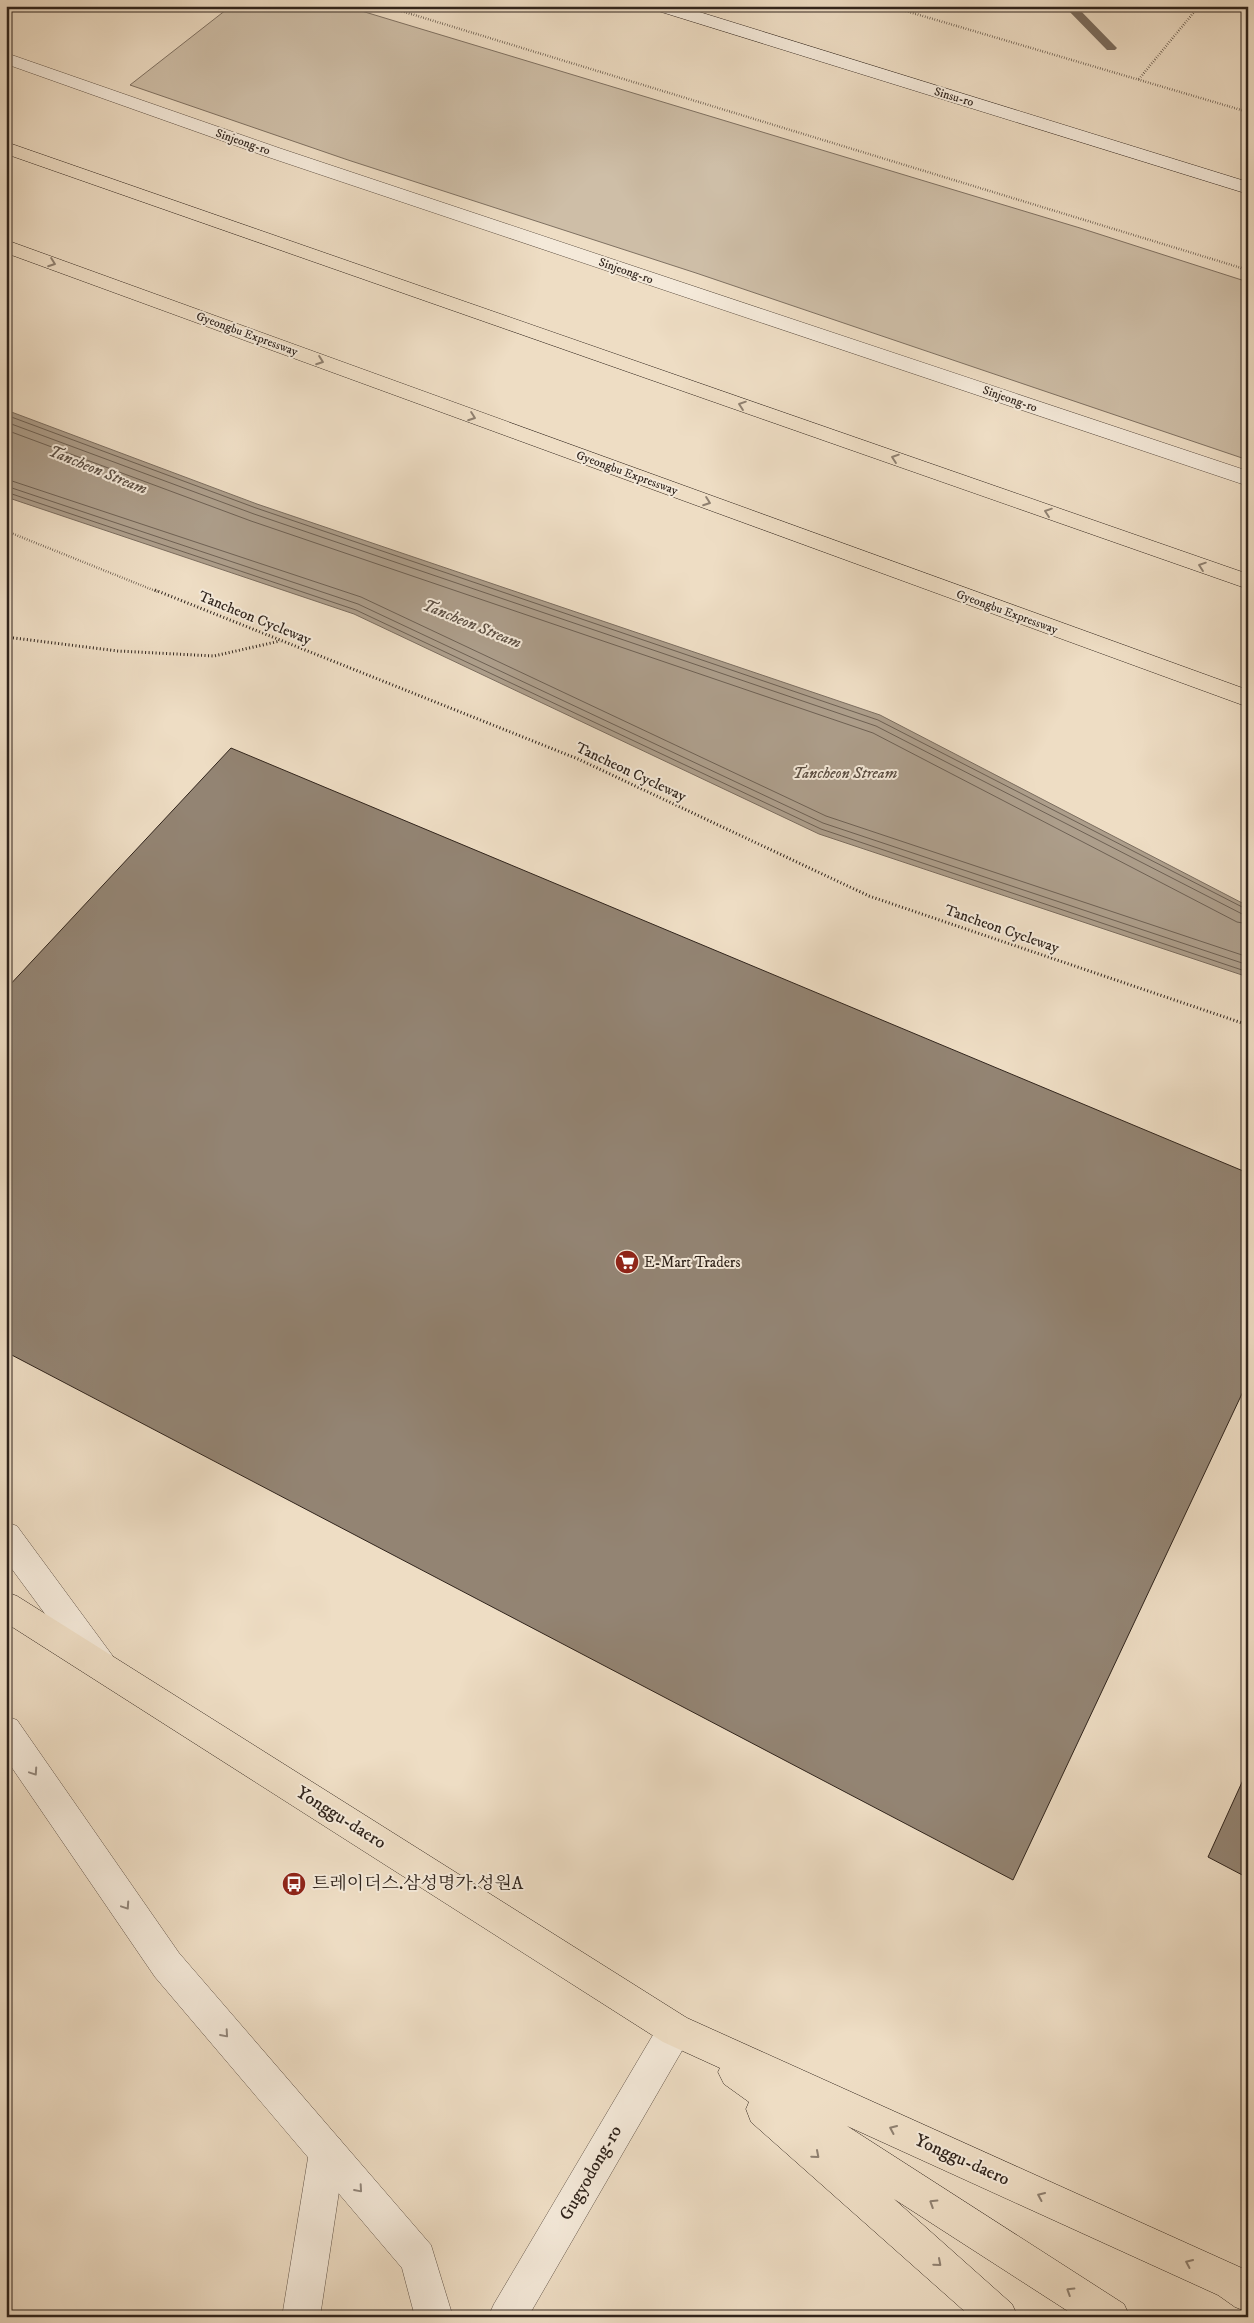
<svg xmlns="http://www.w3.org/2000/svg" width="1254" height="2323" font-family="'IM FELL DW Pica','Noto Serif KR',serif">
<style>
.green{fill:#cebea7;stroke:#7f7162}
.water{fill:#ad9e8b;stroke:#7b6d5f}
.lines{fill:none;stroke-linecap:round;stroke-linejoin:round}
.shore{stroke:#6e6154;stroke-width:1}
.stream{fill:#7b6d5f;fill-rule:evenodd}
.building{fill:#938473;stroke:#30241c}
.service-casing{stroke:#605246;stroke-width:1}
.minor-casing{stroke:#605246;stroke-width:1}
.tertiary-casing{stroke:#605246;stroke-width:1}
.secondary-casing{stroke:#30241c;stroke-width:1}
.primary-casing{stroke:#30241c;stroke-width:1}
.motorway-casing{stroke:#30241c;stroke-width:1}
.path-far1{stroke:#30241c;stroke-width:2.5;stroke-dasharray:0.5 2;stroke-linecap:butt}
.path{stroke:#30241c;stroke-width:3;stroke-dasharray:1 2.5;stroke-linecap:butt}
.service{fill:#f4e9d9;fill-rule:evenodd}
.minor{fill:#f4e9d9;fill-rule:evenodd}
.tertiary{fill:#f4e9d9;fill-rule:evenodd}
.secondary{fill:#f4e9d9;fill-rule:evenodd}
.primary{fill:#eeddc4;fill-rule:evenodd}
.motorway{fill:#eeddc4;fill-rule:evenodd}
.oneway{stroke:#8f8070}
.oneway2{stroke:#92867a}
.labels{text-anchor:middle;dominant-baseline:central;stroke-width:4;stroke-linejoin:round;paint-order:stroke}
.far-street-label{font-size:12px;fill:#30241c;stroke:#f4e9d9}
.street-label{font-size:15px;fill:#30241c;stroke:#f4e9d9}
.poi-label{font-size:15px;fill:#30241c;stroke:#f4e9d9;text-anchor:start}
.water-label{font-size:16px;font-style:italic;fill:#5c4f43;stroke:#f4e9d9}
.near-street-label{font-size:18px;fill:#30241c;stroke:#f4e9d9}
.near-poi-label{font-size:18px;fill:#30241c;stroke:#f4e9d9;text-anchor:start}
</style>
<rect width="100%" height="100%" fill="#eeddc4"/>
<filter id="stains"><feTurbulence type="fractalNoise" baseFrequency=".004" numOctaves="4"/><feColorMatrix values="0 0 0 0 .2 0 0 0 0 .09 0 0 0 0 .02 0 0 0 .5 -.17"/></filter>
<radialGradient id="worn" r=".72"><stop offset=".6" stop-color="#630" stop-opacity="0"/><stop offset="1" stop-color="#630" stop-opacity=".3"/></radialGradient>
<!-- green -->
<path class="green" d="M231,6H345L1080,228L1248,282V460L696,273L348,160L130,85Z"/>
<!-- water -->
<path class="water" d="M6,410L257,504L880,715L1248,906V977L819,834L354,614L6,497Z"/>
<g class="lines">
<!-- shore -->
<path class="shore" d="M6,415L256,508L878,720L1248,910
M6,422L254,514L876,726L1248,917
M6,430L251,521L873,733L1237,922L1248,924
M6,479L361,597L826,816L1248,957
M6,486L358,604L823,823L1248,965
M6,492L356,610L821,829L1248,972"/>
<!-- stream -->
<path class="stream" d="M1064,6H1076L1115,46L1117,48L1115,50H1107Z"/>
</g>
<!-- building -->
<path class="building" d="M231,748L1248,1173V1381L1013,1880L6,1352V989Z
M1248,1769V1878L1208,1857Z"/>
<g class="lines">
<!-- service casing -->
<g class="service-casing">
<path id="service" d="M6,1522L17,1526L112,1655L117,1665L112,1675L101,1680L90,1675L6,1561Z
M327,2134L340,2139L345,2152L320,2317H282L309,2152L314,2139Z"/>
</g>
<!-- minor casing -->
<g class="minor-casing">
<path id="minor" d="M675,2013L687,2018L692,2030L687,2042L528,2317H488L494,2304L663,2018Z"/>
</g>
<!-- tertiary casing -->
<g class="tertiary-casing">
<path id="tertiary" d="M6,53L279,148L1248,471V486L265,156L6,64Z
M6,1716L17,1720L179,1953L431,2245L453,2317H415L402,2268L155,1977L6,1759Z"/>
</g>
<!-- secondary casing -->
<g class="secondary-casing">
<path id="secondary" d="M652,6H680L1248,182V194L655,10Z"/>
</g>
<!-- primary casing -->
<g class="primary-casing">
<path id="primary" d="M6,1592L17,1596L687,2018L1244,2269L1248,2271V2312L1235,2307L1218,2295L847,2126L1124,2304L1130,2317H1077L894,2199L1012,2304L1018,2317H971L751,2122L746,2109L749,2102L724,2084L718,2072L720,2068L663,2042L6,1623Z"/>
</g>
<!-- motorway casing -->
<g class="motorway-casing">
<path id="motorway" d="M6,142L1248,574V589L6,154Z
M6,240L1248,690V707L6,253Z"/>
</g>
<!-- path-far1 -->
<path class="path-far1" d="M385,6L1248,270
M889,6L1248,112
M1139,79L1199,6
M6,531L158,592"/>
<!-- path -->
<path class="path" d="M155,590L578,759L869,896L1248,1025
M6,637L118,651L214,656L280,641"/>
<!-- service -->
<use href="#service" class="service"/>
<!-- minor -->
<use href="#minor" class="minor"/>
<!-- tertiary -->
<use href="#tertiary" class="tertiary"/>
<!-- secondary -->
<use href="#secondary" class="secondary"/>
<!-- primary -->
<use href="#primary" class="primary"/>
<!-- motorway -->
<use href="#motorway" class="motorway"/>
</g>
<!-- one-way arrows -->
<defs><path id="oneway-chevron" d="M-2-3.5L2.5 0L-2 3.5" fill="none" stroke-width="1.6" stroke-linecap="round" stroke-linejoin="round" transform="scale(1.25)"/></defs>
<g class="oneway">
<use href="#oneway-chevron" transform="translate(52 263) rotate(20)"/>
<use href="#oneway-chevron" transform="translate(320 361) rotate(20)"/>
<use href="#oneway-chevron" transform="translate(742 405) rotate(-161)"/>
<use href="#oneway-chevron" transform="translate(472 417) rotate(20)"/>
<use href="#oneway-chevron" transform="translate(895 458) rotate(-161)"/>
<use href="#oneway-chevron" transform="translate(707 502) rotate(20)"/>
<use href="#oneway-chevron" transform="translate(1048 512) rotate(-161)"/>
<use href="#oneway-chevron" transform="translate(1202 566) rotate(-161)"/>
<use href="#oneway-chevron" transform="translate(893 2129) rotate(-156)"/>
<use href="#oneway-chevron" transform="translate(816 2155) rotate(41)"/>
<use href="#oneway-chevron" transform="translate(1041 2196) rotate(-156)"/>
<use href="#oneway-chevron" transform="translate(933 2203) rotate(-148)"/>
<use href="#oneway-chevron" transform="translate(938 2263) rotate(41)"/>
<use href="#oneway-chevron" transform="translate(1189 2263) rotate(-156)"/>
<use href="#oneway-chevron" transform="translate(1070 2291) rotate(-148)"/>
</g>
<g class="oneway2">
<use href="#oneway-chevron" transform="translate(34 1772) rotate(56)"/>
<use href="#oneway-chevron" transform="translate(126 1906) rotate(56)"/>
<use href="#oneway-chevron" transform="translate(225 2034) rotate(49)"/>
<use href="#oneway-chevron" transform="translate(359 2189) rotate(49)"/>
</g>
<!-- icons -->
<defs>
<g id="supermarket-disc" transform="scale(1.25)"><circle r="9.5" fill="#8f2418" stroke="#f4e9d9"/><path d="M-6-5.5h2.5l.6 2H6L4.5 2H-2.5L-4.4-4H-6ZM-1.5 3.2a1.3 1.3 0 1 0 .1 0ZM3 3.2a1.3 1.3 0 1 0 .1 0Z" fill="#fff"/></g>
<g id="bus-disc" transform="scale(1.25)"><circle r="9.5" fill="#8f2418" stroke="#f4e9d9"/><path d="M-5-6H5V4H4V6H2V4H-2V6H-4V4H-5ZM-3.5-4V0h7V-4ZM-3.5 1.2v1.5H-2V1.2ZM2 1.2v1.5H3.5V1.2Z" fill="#fff"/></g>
</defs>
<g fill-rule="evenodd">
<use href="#supermarket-disc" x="627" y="1262"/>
<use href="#bus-disc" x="294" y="1884"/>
</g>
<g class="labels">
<!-- far-street labels -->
<g class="far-street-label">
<text transform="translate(954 97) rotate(17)">Sinsu-ro</text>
<text transform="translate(243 142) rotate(19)">Sinjeong-ro</text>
<text transform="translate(626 271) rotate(19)">Sinjeong-ro</text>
<text transform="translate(247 334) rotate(20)">Gyeongbu Expressway</text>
<text transform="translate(1010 399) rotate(19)">Sinjeong-ro</text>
<text transform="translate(627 473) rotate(20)">Gyeongbu Expressway</text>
<text transform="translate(1007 612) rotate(20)">Gyeongbu Expressway</text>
</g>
<!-- street labels -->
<g class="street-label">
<text transform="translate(255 618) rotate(22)">Tancheon Cycleway</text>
<text transform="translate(631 772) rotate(25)">Tancheon Cycleway</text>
<text transform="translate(1002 929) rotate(19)">Tancheon Cycleway</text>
</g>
<!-- poi labels -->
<g class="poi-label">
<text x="644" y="1262">E-Mart Traders</text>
</g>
<!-- water labels -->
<g class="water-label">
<text transform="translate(98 470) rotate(22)">Tancheon Stream</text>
<text transform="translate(472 624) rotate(22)">Tancheon Stream</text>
<text x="845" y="773">Tancheon Stream</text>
</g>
<!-- near-street labels -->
<g class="near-street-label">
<text transform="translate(341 1818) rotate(32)">Yonggu-daero</text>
<text transform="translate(962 2160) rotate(24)">Yonggu-daero</text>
<text transform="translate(591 2173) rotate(-60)">Gugyodong-ro</text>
</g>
<!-- near-poi labels -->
<g class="near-poi-label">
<text x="312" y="1884">트레이더스.삼성명가.성원A</text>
</g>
</g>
<!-- margin -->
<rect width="1254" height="2323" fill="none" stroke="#eeddc4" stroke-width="25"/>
<rect x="8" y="8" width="1239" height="2308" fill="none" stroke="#30241c" stroke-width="2.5"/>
<rect x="12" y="12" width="1229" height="2298" fill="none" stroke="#30241c"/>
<rect width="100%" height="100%" filter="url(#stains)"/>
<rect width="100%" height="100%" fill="url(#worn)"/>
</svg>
